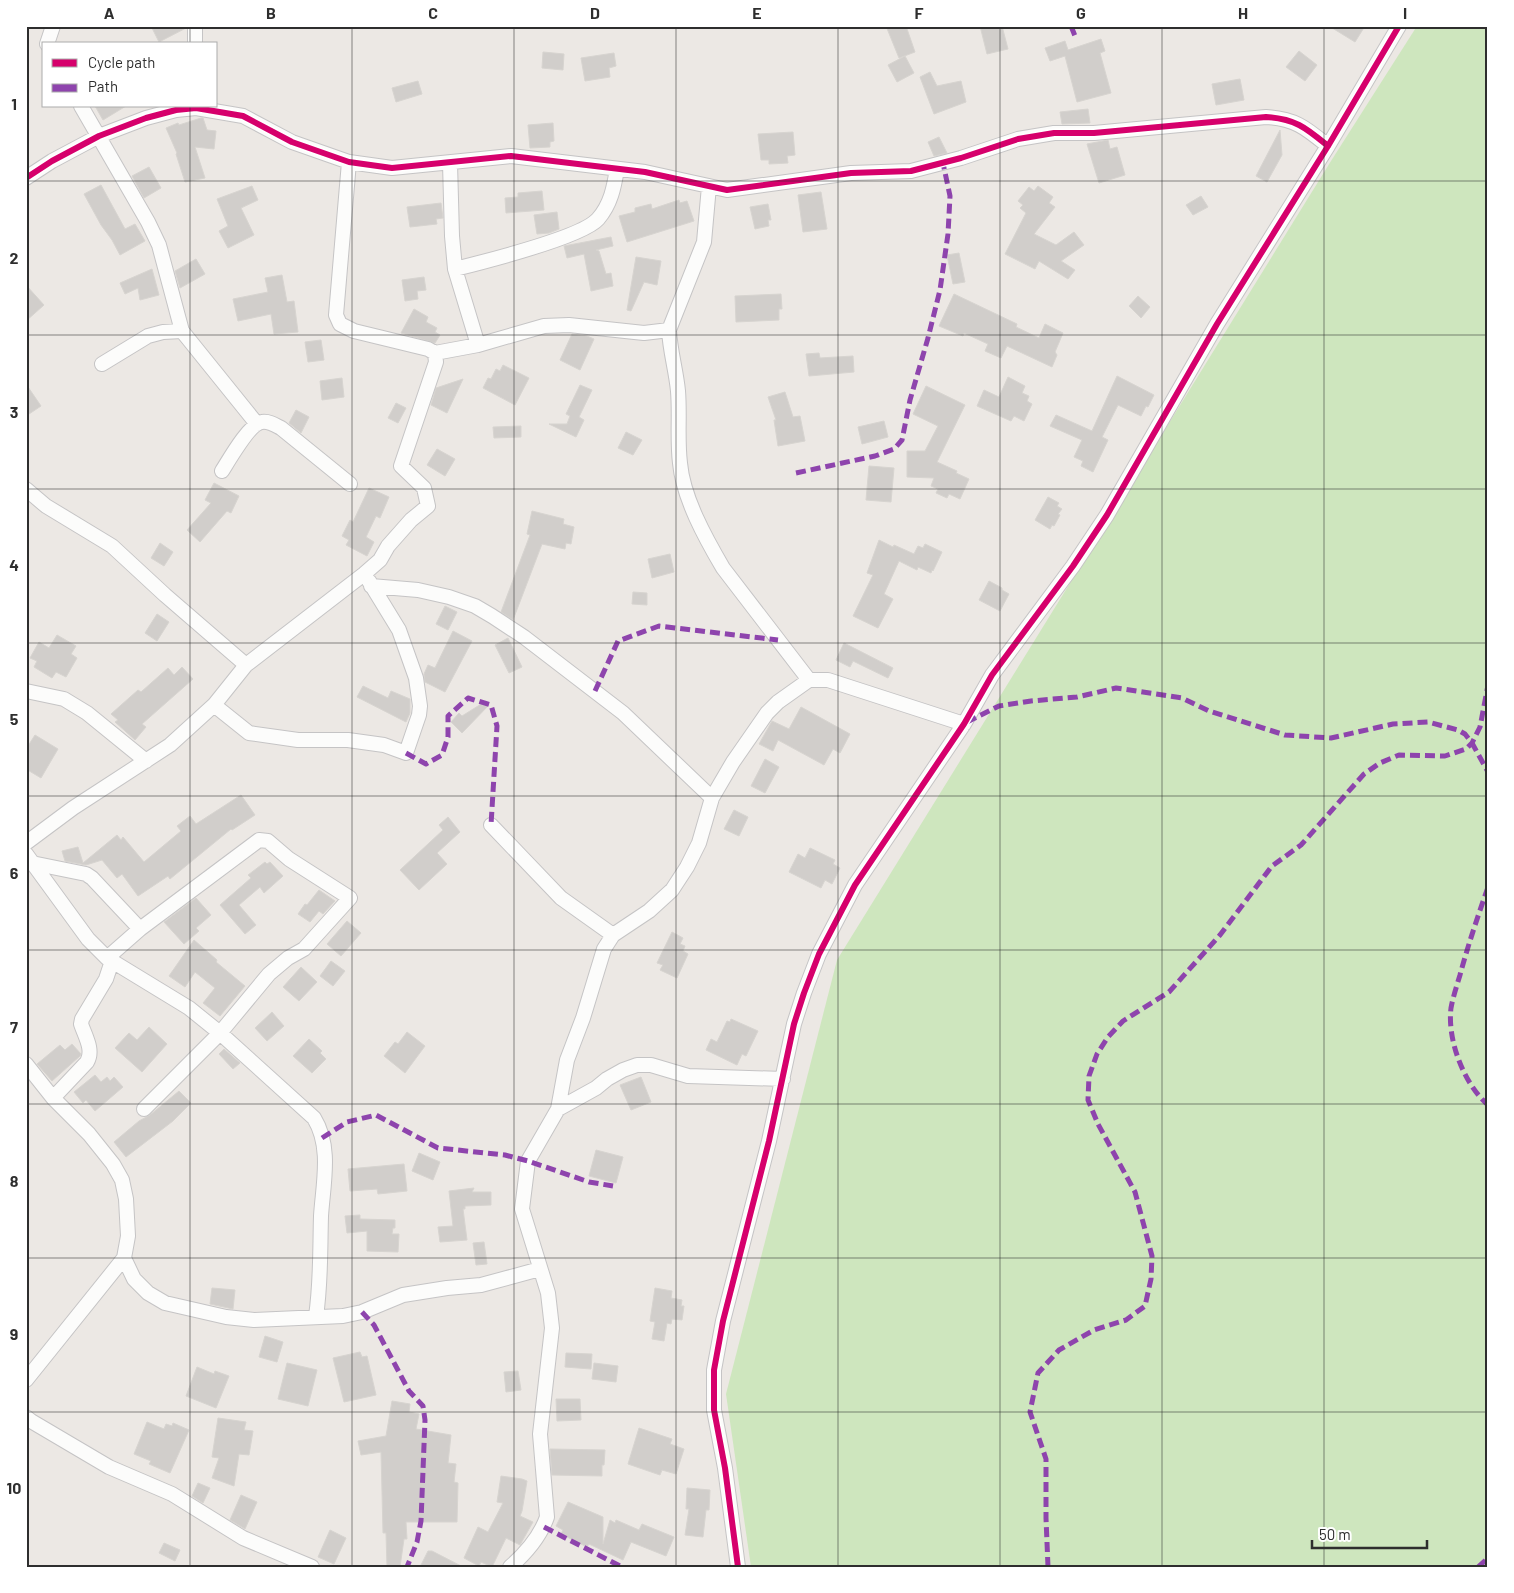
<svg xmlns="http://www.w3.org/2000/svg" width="1514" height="1593" font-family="Barlow,sans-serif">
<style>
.green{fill:#cee6be}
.building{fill:#d1cecb;stroke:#d7d4d0}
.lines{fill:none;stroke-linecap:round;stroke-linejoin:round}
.street-casing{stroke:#c5c4c5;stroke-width:16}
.street{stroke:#fcfcfb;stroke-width:14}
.quiet{stroke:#8e44ad;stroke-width:5;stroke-dasharray:10 5;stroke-linecap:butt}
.cycleway-casing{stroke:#fff;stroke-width:9}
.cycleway{stroke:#d6006c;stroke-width:6}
.grid{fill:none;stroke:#2e2e2e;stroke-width:1;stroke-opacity:0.55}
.neatline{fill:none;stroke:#2e2e2e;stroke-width:2}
.grid-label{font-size:16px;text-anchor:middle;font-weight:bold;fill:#2e2e2e}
</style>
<rect width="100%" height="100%" fill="#ece8e4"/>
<!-- green -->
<path class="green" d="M1417,26H1488V1567H751L726,1394L837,960L1331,161Z"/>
<!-- building -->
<path class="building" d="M151,26H186V28L159,42Z
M886,26H906L915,52L899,58Z
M980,26H1002L1008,49L987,54Z
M1329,26H1365L1355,42Z
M1101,39L1105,51L1100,53L1111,93L1077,102L1065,56L1050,61L1045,48L1065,41L1068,50Z
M1299,51L1317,65L1305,81L1286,67Z
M543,52L564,54L563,70L542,68Z
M614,53L616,66L609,68L610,77L585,81L581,58Z
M905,56L914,73L897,82L888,65Z
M930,72L937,86L961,81L966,102L934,114L920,77Z
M1240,79L1244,100L1216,105L1212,84Z
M418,81L422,94L396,102L392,88Z
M95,106H126L103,120Z
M1088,109L1090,123L1062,124L1060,112Z
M201,118H203L207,130L216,131L214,149L195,147L205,178L185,182L176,154L177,153L166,128L178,123L179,125Z
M553,123L554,141L550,142V147L530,148L528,125Z
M1280,130L1282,155L1267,182L1256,176Z
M793,132L795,155L787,156L788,163L769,164V160H761L758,134Z
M939,137L947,153L934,156L928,142Z
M1108,140L1110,149L1117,147L1125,175L1099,183L1087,144Z
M149,167L161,188L144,198L132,176Z
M101,185L125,229L135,224L145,241L120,255L112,240L101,225L84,194Z
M252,186L258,200L241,208L254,235L228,248L219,231L228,226L217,199Z
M1038,186L1053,197L1049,203L1055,207L1034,234L1056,245L1074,232L1084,245L1061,261L1075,270L1068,279L1039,261L1035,269L1005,254L1026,213L1020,208L1023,205L1018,201L1029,187L1034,191Z
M542,191L544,210L506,213L505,198L518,197V193Z
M821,192L827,229L803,232L798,195Z
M1201,196L1208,207L1193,215L1186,205Z
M679,200L680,203L687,201L694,221L627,242L619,216L635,212V208L651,204L652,209Z
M441,203L443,218L436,219L437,224L410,227L407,207Z
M768,204L771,220H768L769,226L755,229L750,207Z
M557,212L559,229L549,233L537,234L534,215Z
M611,237L613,246L596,250L599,251L606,274L611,273L613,286L591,291L584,254L567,258L564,246Z
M959,253L965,282L953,284L947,255Z
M636,257L661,261L657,285L644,282L631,311L627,310Z
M196,259L205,274L180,288L175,271Z
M152,269L159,295L140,300L138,288L125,294L120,283Z
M282,275L287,302L294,301L298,332L274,334L271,314L238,321L233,299L268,292L265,278Z
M424,277L426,290L417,291L418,299L405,301L402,280Z
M26,285L44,305L26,321Z
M781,294L782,309H779V320L736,322L735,296Z
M954,294L1017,324L1016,327L1039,338L1045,324L1063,333L1055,352L1057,355L1052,367L1007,346L1001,358L985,351L988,344L964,333L963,336L939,326Z
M1138,296L1150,307L1141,318L1129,306Z
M414,309L428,317L426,322L437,328L435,332L440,335L435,343L401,333Z
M572,334L587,336L594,339L580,370L560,360Z
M321,340L324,360L308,362L305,342Z
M819,353L820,358L853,356L854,372L809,376L806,354Z
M503,365L529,378L515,405L483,388L488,378L491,379L496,369L500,371Z
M1117,376L1154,395L1148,407L1146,406L1141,416L1118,405L1102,437L1108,440L1093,472L1081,466L1083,461L1074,457L1082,440L1050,426L1056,415L1092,431Z
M1008,377L1025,386L1022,393L1029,396L1027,401L1032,404L1024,421L1014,416L1011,421L977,406L984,390L999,397Z
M342,378L344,397L322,400L320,381Z
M463,379L447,413L431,405L436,388Z
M26,384L41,406L26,416Z
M580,385L592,390L579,417L584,420L576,437L549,424H567L570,416L566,414Z
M926,386L965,405L937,462L957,471L956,473L969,479L960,499L949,494L947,498L936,493L938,489L931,486L934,478L907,477V451H925L938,426L913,414Z
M785,392L793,417L800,416L805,441L778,446L774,420H776L768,397Z
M396,403L406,408L398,423L388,418Z
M296,410L309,417L301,433L289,423Z
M884,421L888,437L862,444L858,427Z
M521,426V437L494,438L493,427Z
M626,432L642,440L633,455L618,448Z
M437,449L455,459L445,476L427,465Z
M869,466L894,468L891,502L866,500Z
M214,483L239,496L231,513L227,511L200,542L187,530L211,503L205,500Z
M369,488L389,497L380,518L376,516L366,537L374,542L367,556L346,545L349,540L342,536L350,520L353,522Z
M1048,497L1059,503L1057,506L1062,509L1058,514L1060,515L1054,526L1052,525L1050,529L1035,520Z
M532,511L564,519L563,524L574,527L571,544L566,543L565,549L542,544L513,620L501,612L530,535L527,534Z
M879,540L893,547L894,545L914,554L918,546L923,548L925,544L942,552L933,571L932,570L931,573L918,567L917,570L899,561L884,594L893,599L878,628L853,616L873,575L867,573Z
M160,543L173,552L164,566L151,558Z
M670,554L674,572L652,578L648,559Z
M989,581L1002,588V590L1009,594L1000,611L979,600Z
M633,592L647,593V605L632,604Z
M445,606L457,612L448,630L436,624Z
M157,614L169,622L157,641L145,633Z
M453,631L472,641L445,692L425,682L424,674L428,665L435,668Z
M57,635L76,646L71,654L77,658L66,677L56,672L52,678L34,667L37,661L30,658L39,642L49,648Z
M508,638L522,667L509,673L495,645Z
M844,643L893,668L888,678L853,661L850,667L836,660Z
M182,667L193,679L142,724L146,727L135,740L115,722L118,720L111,714L138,690L141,692L168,668L174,675Z
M363,686L388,698L391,691L410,699V713L406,722L357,697Z
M486,701L489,705L462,733L451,722L459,713L462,716Z
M801,707L850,734L840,753L833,749L824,765L778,740L773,751L759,744L772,721L789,729Z
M35,735L58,749L41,778L26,769V749Z
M765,759L779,767L765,793L751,786Z
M241,795L255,815L232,830L231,829L170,879L168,876L138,896L122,874L117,878L102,860L86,865L65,861L62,851L78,847L83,863L117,835L121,840L123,837L144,862L181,831L177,826L190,816L196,824Z
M734,810L748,817L739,836L724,829Z
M448,817L460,832L437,853L447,864L419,890L400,870L443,830L439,825Z
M810,848L835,860L833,864L840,868L832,884L825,880L821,888L789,872L798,854L805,858Z
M265,862L267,864L270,862L283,876L264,893L260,887L239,905L256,925L245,934L220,905L251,878L248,875Z
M319,890L335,901L323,914L319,911L310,922L298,914L305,904L307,905Z
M196,898L211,915L196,928L199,931L184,944L164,922Z
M347,921L361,933L341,956L327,944Z
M672,932L683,938L680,944L685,946L683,951L688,954L677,978L660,970L663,965L657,963Z
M194,940L217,960L216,962L245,986L220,1016L203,1003L215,988L195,972L185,987L169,976Z
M331,961L345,971L333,986L320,976Z
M301,967L317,982L299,1001L283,987Z
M272,1012L284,1026L267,1041L255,1028Z
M731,1019L758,1031L746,1056L742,1054L737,1065L706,1050L711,1039L717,1042L727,1021L730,1022Z
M149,1027L167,1044L142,1072L115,1048L129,1033L137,1040Z
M407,1032L425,1046L405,1073L384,1056L395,1042L398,1044Z
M309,1039L322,1051L320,1053L326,1059L312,1073L293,1056Z
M72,1044L81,1054L80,1056L52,1081L37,1064L60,1045L65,1050Z
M224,1049L240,1063L233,1069L219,1054Z
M95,1075L101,1082L107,1077L110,1081L114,1077L123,1087L95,1111L86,1100L83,1103L74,1092Z
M641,1077L651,1102L631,1110L620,1085Z
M179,1091L191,1103L173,1121L126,1157L114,1142L139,1121L150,1115Z
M596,1150L623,1157L616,1183L589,1176Z
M419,1153L440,1162L433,1180L412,1171Z
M404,1164L407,1191L378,1194L377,1189L350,1191L348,1169Z
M474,1188L472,1192H491V1205L465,1206V1209H463L467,1240L440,1242L438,1227L453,1226L449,1191Z
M360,1215V1219L395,1220V1228H393L392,1234H399L398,1252L367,1251V1231L347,1233L345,1216Z
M484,1242L487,1264L476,1265L473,1243Z
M212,1288L235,1290L233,1309L210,1304Z
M655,1288L672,1291L671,1298L682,1300L681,1306H684L682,1320L672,1319L671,1324L667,1323L664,1341L652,1339L655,1322L650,1321Z
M265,1336L283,1342L277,1362L259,1357Z
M360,1352L362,1357L367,1356L376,1395L344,1402L333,1358Z
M566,1353L592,1354L591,1369L565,1367Z
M287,1363L317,1370L308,1406L278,1399Z
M594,1363L618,1366L616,1382L592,1379Z
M197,1367L214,1374L215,1371L229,1376L216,1408L186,1396Z
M518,1371L521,1390L506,1392L504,1372Z
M556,1399H580L581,1420L557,1421Z
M392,1401L410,1404L409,1412L419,1414L416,1429L451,1435L448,1463L456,1464L454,1482L458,1483L457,1522H406L407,1539H404L400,1567H387L386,1533H383L381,1452L361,1455L358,1441L386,1436Z
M218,1418L246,1422L244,1430L253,1431L249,1455L239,1454L234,1486L212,1478L219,1458L212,1457Z
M147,1422L164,1429L166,1424L172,1426L173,1423L189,1430L170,1473L149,1464L151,1461L134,1454Z
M639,1428L672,1439L670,1444L684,1449L676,1474L662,1470L660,1475L628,1464Z
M550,1449L605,1450L604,1465H602V1476L552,1475Z
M501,1476L522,1479L527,1481L522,1511L520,1516L533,1522L520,1545L506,1538L492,1567L481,1562L479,1566L464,1558L478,1527L488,1532L503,1503L497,1502Z
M198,1483L210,1488L203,1503L192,1496Z
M687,1488L710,1490L709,1510H706L703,1537L685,1535L689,1509H686Z
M241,1495L257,1502L245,1529L230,1520Z
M568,1502L603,1517V1544L610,1520L615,1523L616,1520L639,1530L642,1524L674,1537L666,1556L631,1542L623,1560L589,1544L587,1547L561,1534L563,1530L556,1526Z
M330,1530L346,1538L334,1564L318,1557Z
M164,1543L180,1550L175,1561L159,1553Z
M428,1551H432L463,1567H420Z"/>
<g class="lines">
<!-- street casing -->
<g class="street-casing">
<path id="street" d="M195,26V44
M47,44L53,26
M81,106L148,222L159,245L182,331L257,424
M450,163L452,236L455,269L478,345
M26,178L52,161L99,136L146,118L176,110L196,108L243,116L292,142L349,162L392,168L511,156L645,172L727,190L851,173L911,171L961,158L1018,139L1054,133H1094L1266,117C1296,119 1306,128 1328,146
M709,186L704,242L669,330C670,351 676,370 678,391C680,415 677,439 680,463C683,498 706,539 723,568L809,680
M455,269C483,262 582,237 598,219C611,204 614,187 617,169
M435,353L478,345L544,326L569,325L644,333L669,330
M102,364L148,336L163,332L182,331
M222,471C229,460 250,423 262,422C269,421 275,425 281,428L350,484
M26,489L46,506L112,546L165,595L246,665
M371,586L418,590L449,597L475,606L492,616L524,637L623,713L712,798
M26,691L64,699L87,713L146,761
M214,705L249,733L298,740H348L384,745L406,753L419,715L420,706L416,678L399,630L369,581
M491,825L561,898L613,935
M26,843L73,808L170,745L214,705L246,665L364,574L380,560L388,546L411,520L428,506L424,488L401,466L436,362L435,353L428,349L354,331L340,324L336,315L349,162
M26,854L88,939L107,958L189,1008L220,1033L314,1118C332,1147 323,1184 321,1216C320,1250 321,1283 316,1316
M32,863L86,874L92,878L140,929
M107,958L140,929L259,840L268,841L289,859L350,898L304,949L288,958L269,974L220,1033L144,1109
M26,1064L53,1098L89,1134L113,1164L122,1180L126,1199L128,1236L124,1258L134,1279L148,1293L165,1303L226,1317L254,1320L343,1316L362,1312L403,1295L447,1288L481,1285L540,1269
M53,1098L87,1062C94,1050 85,1036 81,1024L82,1019L106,979L112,961
M558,1109L596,1088L607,1079L623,1070L637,1065H651L688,1076L783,1079
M26,1380L124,1258
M26,1417L31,1421L109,1467L172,1494L243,1538L312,1567
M510,1567C526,1553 540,1537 547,1517L540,1434L552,1328L548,1293L522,1209L528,1161L558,1109L567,1060L583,1018L604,949L613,935L649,911L672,890L687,867L699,843L712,798L733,762L767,713L778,702L809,680H828L964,724
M738,1567L725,1468L714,1410V1370L723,1321L769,1141L794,1024L804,993L819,954L855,885L964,724L992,675L1073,566L1107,515L1217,324L1328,146L1399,26"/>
</g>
<!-- street -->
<use href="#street" class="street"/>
<!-- quiet -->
<path class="quiet" d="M1071,26L1075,36
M796,473L875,456L894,449L902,440L910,400L928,338L940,290L948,234L950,196L943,163
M595,691L618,641L659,626L778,640
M967,722L999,706L1031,701L1077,697L1116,688L1182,698L1209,711L1285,735L1331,738L1393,724L1428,722L1458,730L1465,734L1472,743L1488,772
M406,753L426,764L442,755L448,737V716L468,698L491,705L497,726L491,825
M1488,887C1478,916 1468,945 1460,975C1457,985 1453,997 1451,1008C1447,1040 1464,1084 1488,1105
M322,1138L347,1122L376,1115L438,1148L505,1155L528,1161L589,1182L613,1186
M362,1312L374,1325L409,1391L423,1406L425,1420L421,1521L417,1542L407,1567
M544,1527L622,1567
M1048,1567L1046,1518V1459L1030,1412L1038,1373L1059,1350L1094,1330L1126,1320L1145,1306L1151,1279L1152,1256L1135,1192L1098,1124L1088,1100L1089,1076L1097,1054L1108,1037L1123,1021L1169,992L1220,935L1272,866L1301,845L1364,774L1380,763L1399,755L1445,756L1466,749L1472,743L1480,727L1488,685
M1478,1567L1488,1558"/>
<!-- cycleway casing -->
<g class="cycleway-casing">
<path id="cycleway" d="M26,178L52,161L99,136L146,118L176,110L196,108L243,116L292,142L349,162L392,168L511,156L645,172L727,190L851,173L911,171L961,158L1018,139L1054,133H1094L1266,117C1296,119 1306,128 1328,146
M738,1567L725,1468L714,1410V1370L723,1321L769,1141L794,1024L804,993L819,954L855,885L964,724L992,675L1073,566L1107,515L1217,324L1328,146L1399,26"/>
</g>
<!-- cycleway -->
<use href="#cycleway" class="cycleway"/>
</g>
<!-- grid -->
<path class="grid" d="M190,26V44M352,26V1567M514,26V1567M676,26V1567M838,26V1567M1000,26V1567M1162,26V1567M1324,26V1567M190,106V1567M26,181H1488M26,335H1488M26,489H1488M26,643H1488M26,796H1488M26,950H1488M26,1104H1488M26,1258H1488M26,1412H1488"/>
<!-- border -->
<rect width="1514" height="1593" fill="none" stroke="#ffffff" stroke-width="55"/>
<!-- legend -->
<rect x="42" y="42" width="175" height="65" fill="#ffffff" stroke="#ababab"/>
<rect x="52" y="59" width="25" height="8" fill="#d6006c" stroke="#ababab"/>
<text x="88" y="68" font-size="15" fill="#2e2e2e">Cycle path</text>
<rect x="52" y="84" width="25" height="8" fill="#8e44ad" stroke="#ababab"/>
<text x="88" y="92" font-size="15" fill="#2e2e2e">Path</text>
<!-- scale -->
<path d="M1312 1540v8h115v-8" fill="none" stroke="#2e2e2e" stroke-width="2.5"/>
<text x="1319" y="1540" font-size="15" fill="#2e2e2e" stroke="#ffffff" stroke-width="4" paint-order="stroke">50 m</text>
<rect x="28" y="28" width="1458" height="1538" class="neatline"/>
<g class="grid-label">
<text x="109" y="19">A</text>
<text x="271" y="19">B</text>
<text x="433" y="19">C</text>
<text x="595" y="19">D</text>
<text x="757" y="19">E</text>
<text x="919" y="19">F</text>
<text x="1081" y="19">G</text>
<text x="1243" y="19">H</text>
<text x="1405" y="19">I</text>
<text x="14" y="110">1</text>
<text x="14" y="264">2</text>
<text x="14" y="418">3</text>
<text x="14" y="571">4</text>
<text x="14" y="725">5</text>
<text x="14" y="879">6</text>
<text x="14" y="1033">7</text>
<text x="14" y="1187">8</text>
<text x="14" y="1340">9</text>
<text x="14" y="1494">10</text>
</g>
</svg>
